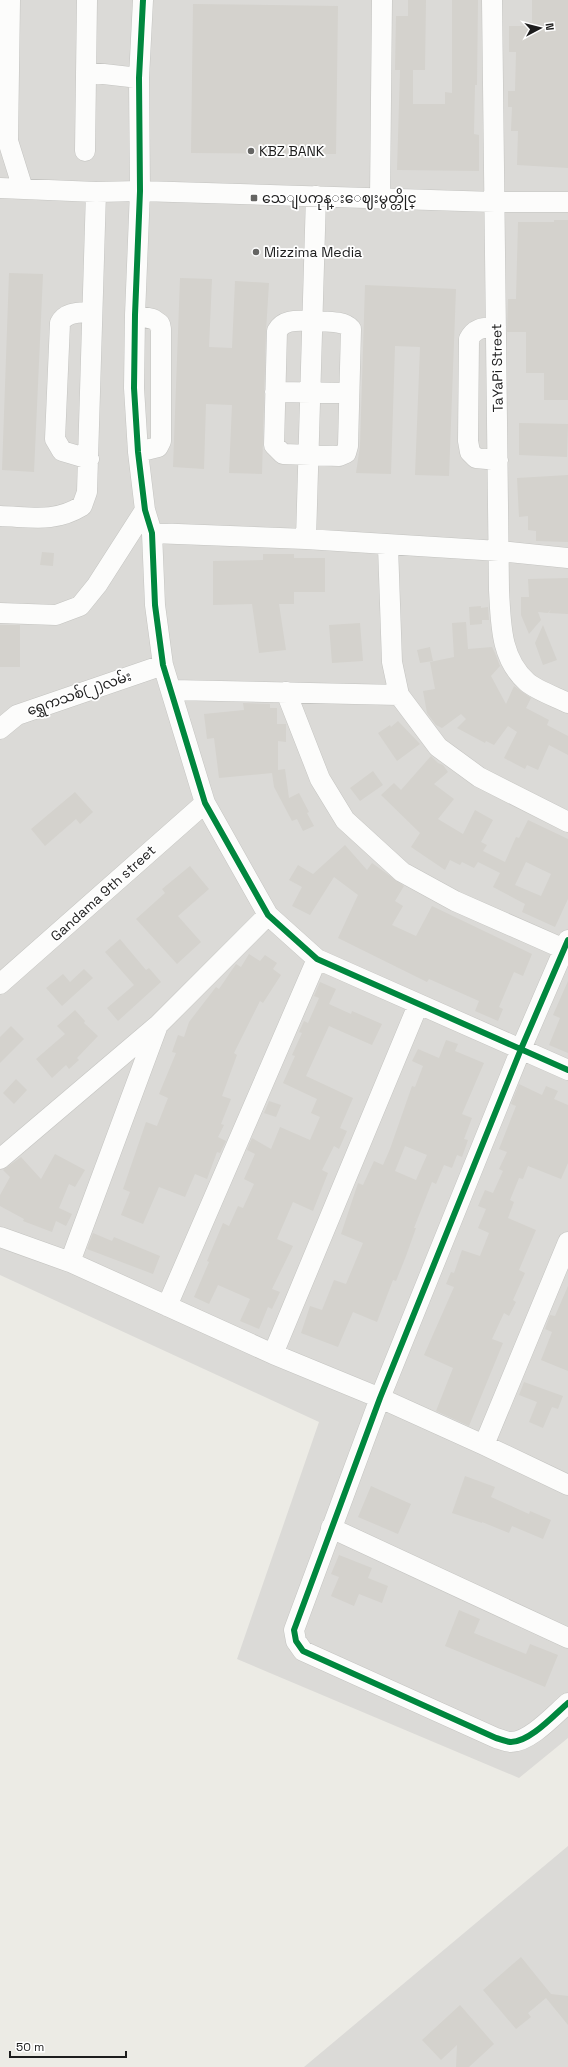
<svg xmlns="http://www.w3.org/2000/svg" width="568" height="2067" font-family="'Space Grotesk','Noto Sans Myanmar',sans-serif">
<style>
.residential{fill:#dbdad7}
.building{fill:#d4d2cd;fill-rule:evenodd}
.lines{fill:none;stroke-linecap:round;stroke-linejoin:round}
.minor-casing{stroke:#c4c4c1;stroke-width:21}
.minor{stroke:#fcfcfb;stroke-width:20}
.cycleway-casing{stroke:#fff;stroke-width:8}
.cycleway{stroke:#00873e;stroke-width:6}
.poi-dot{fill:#656563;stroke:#fff;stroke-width:1.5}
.labels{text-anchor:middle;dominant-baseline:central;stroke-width:3.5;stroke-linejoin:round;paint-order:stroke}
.poi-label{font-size:14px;fill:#1d1d1d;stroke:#fff;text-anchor:start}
.street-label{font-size:14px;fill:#1d1d1d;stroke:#fff}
</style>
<rect width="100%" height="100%" fill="#ecebe5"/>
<!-- residential -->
<path class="residential" d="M0,0H568V1738L519,1778L237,1659L319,1422L0,1275Z
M568,1846V2067H304Z"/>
<!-- building -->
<path class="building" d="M408,0H426L425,70H413V104H445V92L452,93V0H478L477,85H475L474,134L479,135V171L397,170L400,70H395L396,16H408Z
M532,0H568V168L517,165L518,131H511L512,107H508V91H515L516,52H509V26H529V22H532Z
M193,4L338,6L336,154L191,153Z
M554,220H568V400H544V373H526V332H507L508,299H516L518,222H554Z
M9,273L43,274L34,472L2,470Z
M180,278L212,279L209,347L232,348L235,281L269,283L266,331L262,474L229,473L232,405L206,404L204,469L173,467Z
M365,285L456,289L449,476L415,475L420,347L395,346L391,474L356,473L360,446Z
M519,423L568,424L567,457L519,455Z
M568,475V542L536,541V531L528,530V516L519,517L517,478Z
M42,552L54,553L53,566L40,565Z
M263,554H294V558H325V592H294V604H279L286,650L259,653L252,604L213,605V561L263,560Z
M568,578V614L549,613L551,609L548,613L538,612L541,620L529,634L521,615V597H529L528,579Z
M481,606V608L488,607L489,620H482V624L470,625L469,607Z
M466,622L468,649L492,647L495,653L500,666L491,676L506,704L514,686L531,698L526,708L549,720L547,725L568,736V755L549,745L538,770L527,765L525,769L504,758L517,732L508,726L494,745L486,741L485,743L457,728L466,719L461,714L442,728L436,725L427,713L423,691L435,689L430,662L454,657L452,623Z
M360,623L363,661L332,663L329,625Z
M0,625H20V667H0Z
M543,625L557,660L543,665L535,643Z
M430,647L433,661L420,663L417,650Z
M243,703L270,704V708H277V724H286V742L278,741V770L285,769L289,798L299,793L309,812L307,813L314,826L303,831L297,819L292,821L274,787L272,773L219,778L214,738L207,739L204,714L244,710Z
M398,721L420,744L397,761L378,733L390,725L391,727Z
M431,756L438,763L443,765L448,772L434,784L454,799L438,819L463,834L475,810L493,820L481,842L487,845L483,851L505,862L516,837L519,838L528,820L568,839V899L555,927L522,912L525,904L493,887L500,873L478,862L474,868L462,862L460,865L450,860L445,870L411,847L420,833L381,795L394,783L401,790ZM526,862L551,874L541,896L515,885Z
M373,771L383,785L360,801L350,788Z
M75,792L93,812L80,824L76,819L45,846L31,829Z
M345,845L367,870L372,863L404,886L395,901L403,906L392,925L416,936L432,906L532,954L523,976L514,972L499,1007L503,1009L498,1021L475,1011L479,1001L429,979L427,982L338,938L358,895L334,877L310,915L292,906L302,887L289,880L298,865L313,874Z
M190,866L209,889L178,916L201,942L177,964L136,919L165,893L162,889Z
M120,939L146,970L149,968L161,982L118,1021L107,1008L134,985L105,952Z
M249,954L260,961L265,955L277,963L273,969L281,975L263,1003L260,1001L234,1053L237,1055L222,1096L231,1099L221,1124L224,1125L218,1137L226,1141L220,1153L217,1152L207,1179L195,1174L185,1197L159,1187L143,1224L121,1215L130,1192L123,1189L146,1122L157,1126L168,1098L159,1094L176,1053L172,1052L178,1035L184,1037L189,1022L216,987L219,989L236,964L241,967Z
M84,969L93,978L62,1006L46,988L63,974L70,982Z
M568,981V1053L549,1045L560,1018L553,1015Z
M320,982L336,989L329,1004L351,1014L352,1011L382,1024L372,1045L329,1026L306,1076L353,1098L340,1128L347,1131L339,1149L334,1146L322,1170L328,1173L313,1211L293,1202L277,1239L293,1246L272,1289L280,1292L272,1309L268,1307L259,1329L240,1321L250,1299L218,1285L209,1304L194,1297L209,1262L207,1261L223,1223L229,1226L238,1206L243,1208L254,1184L244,1179L255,1154L247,1150L252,1138L271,1149L280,1127L310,1140L320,1117L311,1113L317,1099L283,1083L295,1056L292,1055L302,1033L299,1032L304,1021L308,1023L319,998L314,996Z
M75,1010L85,1021L84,1023L98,1036L77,1058L79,1060L69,1069L66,1065L52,1078L36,1059L65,1034L57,1026Z
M11,1026L24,1039L0,1063V1037Z
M446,1040L458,1044L455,1051L484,1063L462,1114L472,1118L464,1139L468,1140L462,1157L457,1155L452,1168L444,1165L436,1184L432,1182L414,1228H416L406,1256L396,1281L393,1280L377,1322L353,1312L338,1347L301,1333L310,1306L322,1310L334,1280L346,1284L363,1243L341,1234L358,1183L363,1185L374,1161L383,1165L390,1149L412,1086L415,1087L423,1066L412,1061L418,1049L439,1058ZM405,1146L427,1155L416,1180L395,1171Z
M16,1079L27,1090L14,1104L3,1093Z
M519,1084L542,1095L546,1086L558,1091L554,1099L568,1105V1163L561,1179L528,1166L523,1179L519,1178L510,1200L514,1202L508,1218L536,1230L519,1270L525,1273L513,1300L516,1302L509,1316L504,1313L492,1339L503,1343L469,1426L436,1411L453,1368L424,1355L454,1287L446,1284L451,1272L454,1273L462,1250L480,1256L489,1233L478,1228L486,1209L478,1206L485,1190L493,1193L503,1171L499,1169L507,1152L499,1149L516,1106L511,1104Z
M269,1101L281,1105L276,1117L264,1113Z
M55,1154L85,1170L75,1187L69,1184L59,1208L72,1214L66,1226L56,1221L52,1232L23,1221L24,1219L0,1206V1195L10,1177L3,1170L21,1157L41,1179Z
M93,1233L112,1241L114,1237L160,1256L153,1274L87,1249Z
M568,1286V1371L541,1360L552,1332L545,1329L550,1315L555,1316Z
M524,1382L563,1396L558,1409L552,1407L543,1428L529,1422L537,1402L519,1395Z
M465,1476L495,1487L491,1497L529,1514L530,1511L551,1520L543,1539L512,1526L509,1533L482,1522V1523L452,1513Z
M371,1486L411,1504L398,1534L358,1517Z
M339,1555L372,1568L368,1578L388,1586L382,1603L359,1594L354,1606L331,1596L339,1577L331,1574Z
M459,1610L480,1619L474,1633L526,1654L530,1644L558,1655L545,1687L445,1646Z
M521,1957L551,1994L568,1996V2025L546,1998L528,2013L531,2017L516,2029L483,1990Z
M460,2005L494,2044L469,2067H456L457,2045L441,2060L422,2040Z"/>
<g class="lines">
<!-- minor casing -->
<g class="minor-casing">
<path id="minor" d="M10,0L8,141L23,189
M143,0L139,78L140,191L135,315L134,388L138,452L145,510L152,533L155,605L163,665L205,803L268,915L317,959L568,1070
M492,0L499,590C501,623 500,658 527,682C536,690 556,697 568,703
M86,72L139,78
M85,151L87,0
M0,188L96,192L140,191L495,202H568
M380,198L382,0
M135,315L153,319L160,324L161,329V441L158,447L138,452
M313,321C324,322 344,320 351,329L348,446L346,453L339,456L283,454L274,445L277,331C284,318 299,321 313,321Z
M496,327C484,328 475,327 469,339L468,441L470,452L476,458L498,460
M275,392L349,393
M89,459L62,451L55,439L60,323C66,311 81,313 92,312
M0,516C32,517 54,523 82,506L87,492L96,192
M152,533L306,539L499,551L568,558
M306,539L316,196
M388,546L392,662L399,695L438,747L479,777L568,822
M0,613L56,615L80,606L97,585L145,510
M172,690L399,695
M286,692L320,779L345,820L402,872L455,901L564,949
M0,729L17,715L163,665
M568,940L521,1049L380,1398L294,1630L296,1641L303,1651L496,1738C500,1739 506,1742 511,1742C530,1742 555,1714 568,1703
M0,984L205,803
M0,1159L159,1024L268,915
M0,1237L70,1262L273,1354L380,1398L484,1445L568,1485
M70,1262L158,1025
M167,1306L317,959
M273,1354L418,1005
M484,1445L568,1242
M331,1528L568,1638"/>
</g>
<!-- minor -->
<use href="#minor" class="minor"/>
<!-- cycleway casing -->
<g class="cycleway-casing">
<path id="cycleway" d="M143,0L139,78L140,191L135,315L134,388L138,452L145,510L152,533L155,605L163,665L205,803L268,915L317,959L568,1070
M568,940L521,1049L380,1398L294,1630L296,1641L303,1651L496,1738C500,1739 506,1742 511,1742C530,1742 555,1714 568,1703"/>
</g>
<!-- cycleway -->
<use href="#cycleway" class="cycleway"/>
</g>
<!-- markers -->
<g class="poi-dot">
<circle cx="251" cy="151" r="4"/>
<rect x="250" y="194" width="8" height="8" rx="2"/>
<circle cx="256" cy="252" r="4"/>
</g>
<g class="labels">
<!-- poi labels -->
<g class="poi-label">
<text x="259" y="151">KBZ BANK</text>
<text x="262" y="198">သေျပကုန္းေဈးမွတ္တိုင္</text>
<text x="264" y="252">Mizzima Media</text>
</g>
<!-- street labels -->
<g class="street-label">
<text transform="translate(497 368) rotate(-91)">TaYaPi Street</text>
<text transform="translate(79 693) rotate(-19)">ရွှေကသစ်(၂)လမ်း</text>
<text transform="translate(103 893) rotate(-42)">Gandama 9th street</text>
</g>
</g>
<!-- north arrow -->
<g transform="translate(540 28) rotate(83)" stroke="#ffffff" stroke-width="3" paint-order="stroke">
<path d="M0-3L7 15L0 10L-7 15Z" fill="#1d1d1d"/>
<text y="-6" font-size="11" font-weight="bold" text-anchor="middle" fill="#1d1d1d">N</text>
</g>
<!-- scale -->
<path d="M10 2051v6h116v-6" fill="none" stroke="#1d1d1d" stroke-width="2"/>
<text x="16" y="2051" font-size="12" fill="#1d1d1d" stroke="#ffffff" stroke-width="3" paint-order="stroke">50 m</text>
</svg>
